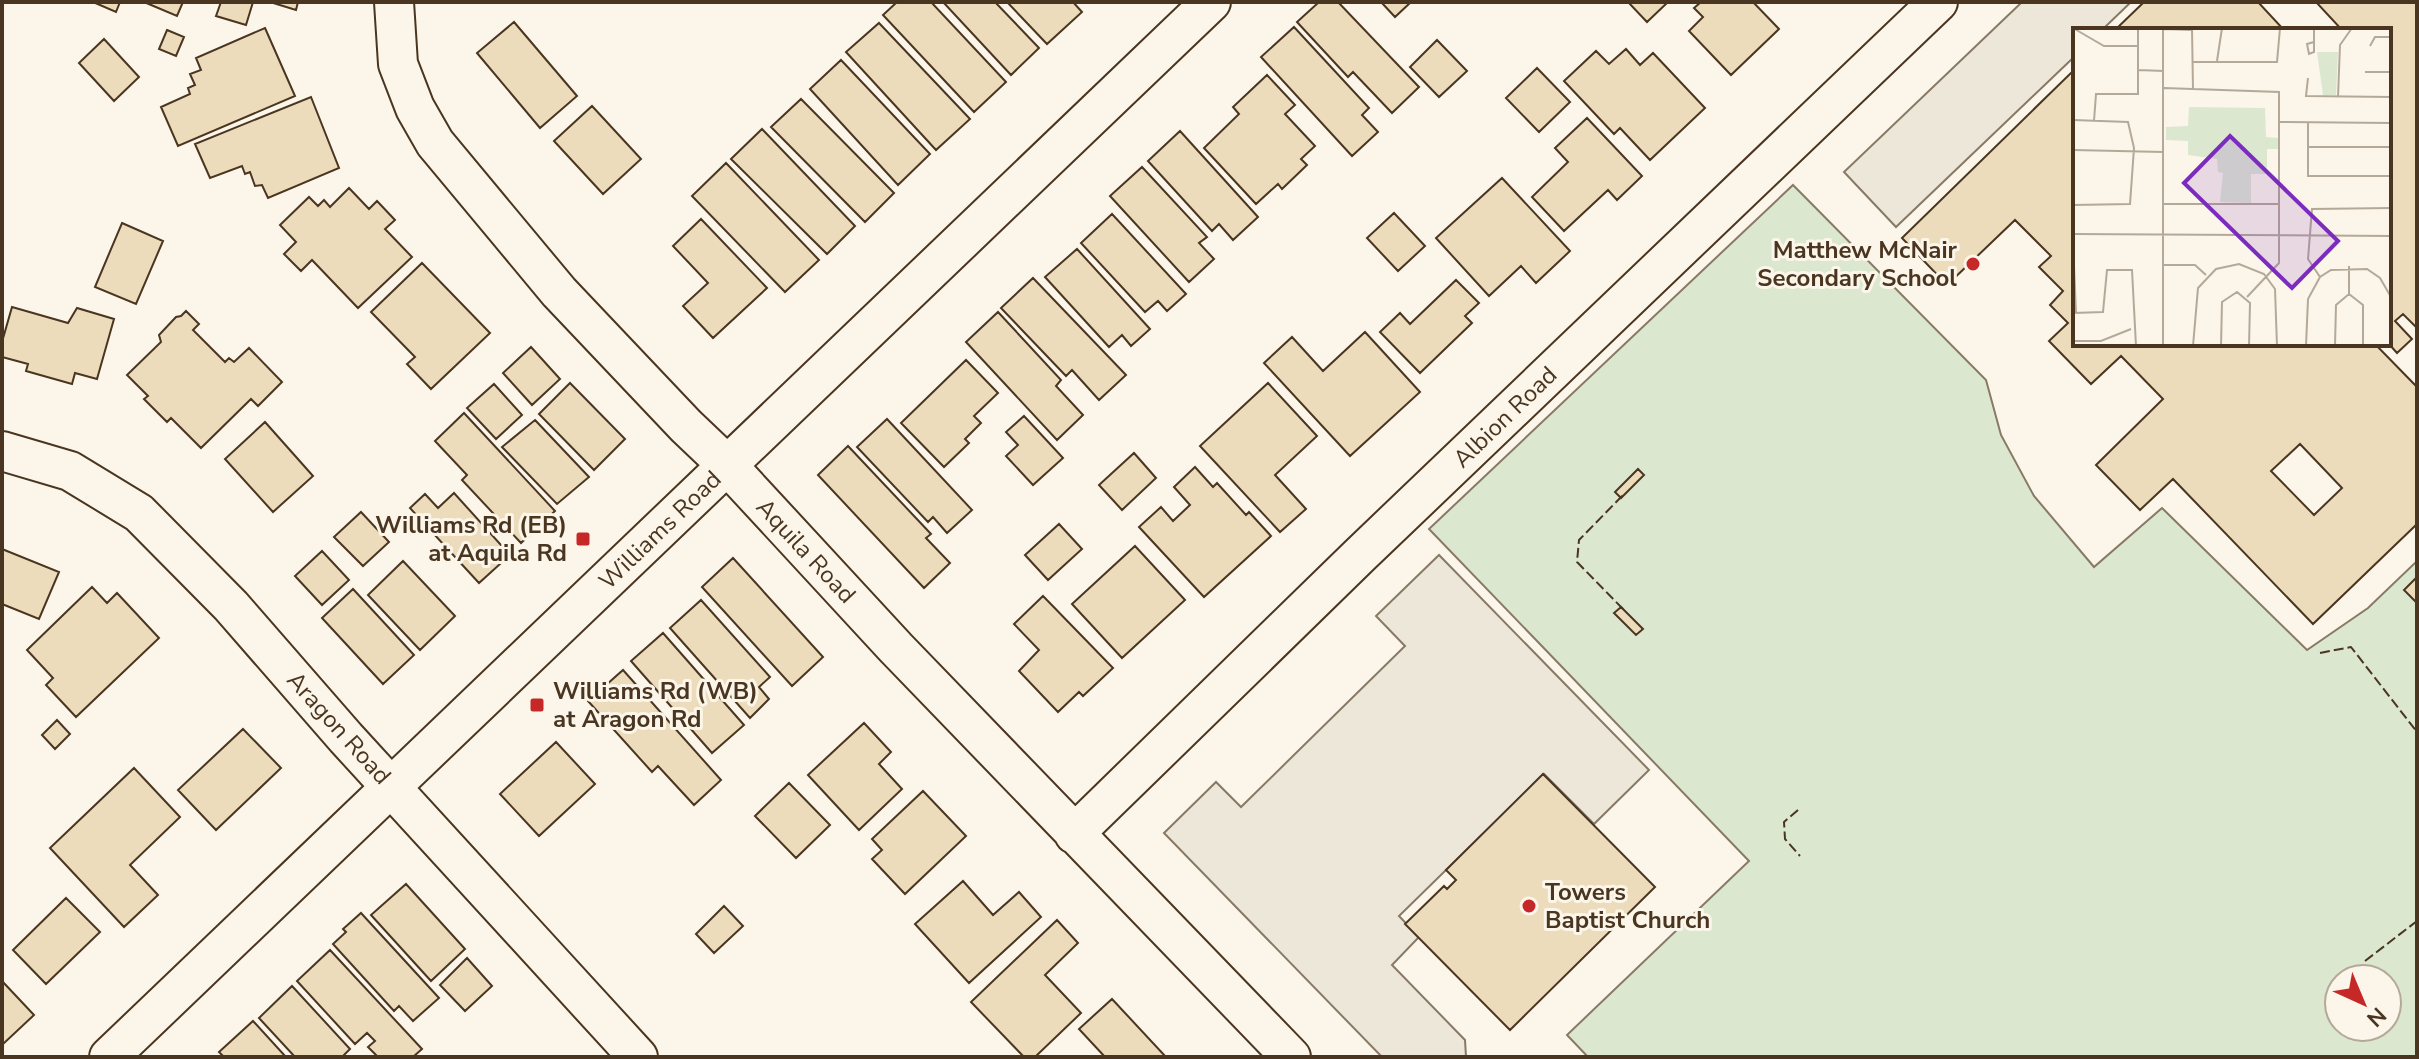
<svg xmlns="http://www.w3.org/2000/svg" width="2419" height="1059" font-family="'Nunito Sans',sans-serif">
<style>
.green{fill:#dce7d0;stroke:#887966;stroke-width:2;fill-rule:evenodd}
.parking{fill:#ede7d9;stroke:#887966;stroke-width:2}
.building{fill:#ecdcbc;stroke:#4a3520;stroke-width:2;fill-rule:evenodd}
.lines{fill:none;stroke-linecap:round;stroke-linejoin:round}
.minor-casing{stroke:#4a3520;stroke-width:42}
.minor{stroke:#fbf6e9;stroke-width:38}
.fence{stroke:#4a3520;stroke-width:2;stroke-dasharray:10 4;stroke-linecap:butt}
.poi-dot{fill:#c62828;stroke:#fbf6e9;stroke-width:3}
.labels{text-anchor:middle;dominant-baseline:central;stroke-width:6;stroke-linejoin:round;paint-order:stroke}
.poi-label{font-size:24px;font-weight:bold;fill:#4a3520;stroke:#fbf6e9;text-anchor:end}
.street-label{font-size:24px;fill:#4a3520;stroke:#fbf6e9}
.inset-road{fill:none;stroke:#b4a999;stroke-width:2}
.view{fill:#7b2cbf;fill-opacity:0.15;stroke:#7b2cbf;stroke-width:4}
.inset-edge{fill:none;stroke:#4a3520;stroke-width:4}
</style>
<rect width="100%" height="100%" fill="#fbf6e9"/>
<!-- green -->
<path class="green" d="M1793,185L1986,380L2001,435L2034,496L2094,567L2162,508L2307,650L2368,608L2417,561V1057H1588L1567,1035L1749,861L1429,529ZM2339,979H2387V1027H2339Z"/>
<!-- parking -->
<path class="parking" d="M2022,2H2131L2102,30H2075V56L1896,227L1844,172Z
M1439,555L1649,770L1594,824L1544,774L1399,916L1419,937L1392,965L1465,1040L1466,1057H1382L1164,833L1216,782L1241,807L1405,646L1376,616Z"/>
<!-- building -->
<path class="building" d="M93,2H120L116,12Z
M144,2H183L177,16Z
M221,2H253L246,25L216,16Z
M270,2H298L296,10Z
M897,2H931L1006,82L974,112L883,15Z
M943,2H995L1039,48L1011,75Z
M1007,2H1073L1082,12L1047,44Z
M1319,2H1338L1419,87L1392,113L1353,72L1348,77L1297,22Z
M1381,2H1411L1395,17Z
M1628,2H1668L1647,22Z
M1701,2H1753L1779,29L1731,75L1689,31L1703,17L1694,8Z
M2144,2H2258L2284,30H2115Z
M2316,2H2417V328L2403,314L2395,321L2412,339L2397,353L2389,344V30H2342Z
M514,22L577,96L540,128L477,53Z
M879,23L970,119L936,150L846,52Z
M1294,27L1369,108L1362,115L1378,132L1352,156L1261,57Z
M265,28L295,96L178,146L161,107L190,94L188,88L195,85L190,74L201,70L196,58Z
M167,30L184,37L176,56L159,49Z
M104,39L139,77L114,101L79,63Z
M1437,40L1467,71L1439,97L1410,67Z
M1626,49L1640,65L1653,53L1705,108L1650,160L1620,128L1614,134L1564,81L1596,51L1609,64Z
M841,60L930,154L898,185L810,89Z
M1537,68L1570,102L1539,132L1506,98Z
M2075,69V344H2375L2417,387V524L2313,624L2173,479L2140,510L2096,465L2163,399L2121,356L2091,384L2049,341L2068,323L2050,305L2063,291L2039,267L2051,256L2015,220L1947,285L1902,238ZM2300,444L2342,488L2314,515L2271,471Z
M1267,75L1295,105L1285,114L1315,146L1301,159L1307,165L1282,189L1278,184L1256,204L1204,148L1239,114L1233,107Z
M311,97L339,168L268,198L262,185L255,186L250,172L245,174L242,166L210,178L195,144Z
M801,99L894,193L865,222L771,127Z
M592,106L641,159L603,194L554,141Z
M1587,118L1642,176L1617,200L1608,190L1564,231L1532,197L1568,162L1555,148Z
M762,129L855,226L827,254L731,159Z
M1180,131L1258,217L1233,240L1219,224L1212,231L1148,161Z
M726,163L819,260L785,292L692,196Z
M1142,167L1207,237L1199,243L1214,259L1189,282L1110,196Z
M1502,178L1570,251L1536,283L1521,266L1489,296L1436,238Z
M349,188L369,209L377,201L395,220L385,229L412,257L358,308L312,260L301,271L284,254L296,242L280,225L309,197L318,206L324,200L330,207Z
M1394,213L1425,246L1398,271L1367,238Z
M1112,214L1186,294L1167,311L1158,301L1145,312L1081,243Z
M701,219L767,288L713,338L683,306L708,283L673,246Z
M122,223L163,241L136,304L95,287Z
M1077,249L1150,329L1131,346L1122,335L1109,347L1045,277Z
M422,263L490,333L431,389L407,364L415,357L371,312Z
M1033,278L1126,375L1099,400L1072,370L1066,376L1001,308Z
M1456,280L1479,303L1465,316L1472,323L1420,373L1380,332L1400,313L1410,324Z
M12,307L68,323L77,308L114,319L97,379L75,373L72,384L26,371L28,364L2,357V342Z
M186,311L199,324L193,330L225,362L229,358L234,362L249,348L282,382L258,406L251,399L201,448L171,418L167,422L144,399L148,396L127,375L161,342L159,335L176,317L181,316Z
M998,312L1061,380L1056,386L1083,415L1057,440L966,342Z
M1365,332L1420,392L1350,456L1264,363L1292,337L1323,371Z
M531,347L560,379L532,405L503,373Z
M966,360L998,393L974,416L981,423L965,439L969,443L944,467L901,423Z
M570,383L625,439L594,470L539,414Z
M1268,383L1317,436L1275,475L1306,509L1280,532L1200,446Z
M494,384L522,415L496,439L467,408Z
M464,413L555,511L521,543L462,480L467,475L435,441Z
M1024,416L1063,458L1033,485L1006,456L1018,445L1006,432Z
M887,419L972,510L947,533L933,517L928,522L857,447Z
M535,420L589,477L557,504L502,447Z
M265,422L313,476L273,512L225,459Z
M848,446L931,534L926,538L950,563L924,588L818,475Z
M1134,453L1156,478L1122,510L1099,485Z
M1195,467L1213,487L1217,483L1246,515L1249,512L1271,536L1204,597L1139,527L1161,507L1173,521L1190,505L1174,487Z
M1638,469L1644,475L1621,498L1615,492Z
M454,493L510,555L479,583L410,508L425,494L438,508Z
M361,512L389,542L363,566L334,537Z
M1059,524L1082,549L1048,580L1025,555Z
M1135,546L1185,600L1122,658L1072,604Z
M2,549L59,572L39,619L2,604Z
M322,551L349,580L322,605L295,576Z
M733,558L823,657L792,686L702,587Z
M403,561L455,616L420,650L368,595Z
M2417,577V603L2404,590Z
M92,587L107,603L117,593L159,638L76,717L46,685L53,678L27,650Z
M353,589L414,655L383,684L322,618Z
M1043,596L1113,668L1083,696L1079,692L1058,712L1019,671L1039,650L1014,624Z
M701,600L770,677L759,687L769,699L750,718L670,628Z
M1621,607L1643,629L1636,635L1614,613Z
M663,633L744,725L712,753L631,661Z
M623,670L721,780L694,805L658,766L652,772L588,701Z
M57,720L70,734L55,749L42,735Z
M864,723L891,752L879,764L902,789L859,830L808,775Z
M243,729L281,768L216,830L178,790Z
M556,742L595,784L539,836L500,794Z
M134,768L180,817L130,865L158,895L124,927L50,848Z
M1543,774L1655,887L1510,1030L1405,924L1444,886L1447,889L1456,880L1446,870Z
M789,783L830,825L796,858L755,816Z
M923,791L966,836L905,894L872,859L882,850L872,839Z
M963,881L993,915L1019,892L1041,917L969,983L915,924Z
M406,884L465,949L431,981L371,915Z
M66,898L100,932L46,984L13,950Z
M724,906L743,926L714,953L696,934Z
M361,913L439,998L413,1021L399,1006L394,1011L333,944L346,932L343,929Z
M1057,920L1078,943L1045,975L1081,1013L1035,1057H1024L971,1002Z
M330,950L422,1049L413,1057H378L368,1047L375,1041L367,1033L355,1044L297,981Z
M467,958L492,986L465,1011L440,985Z
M2,981L34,1015L2,1045Z
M292,986L350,1049L342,1057H295L259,1018Z
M1112,999L1166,1057H1105L1079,1029Z
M253,1021L286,1057H224L219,1052Z"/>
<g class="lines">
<!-- minor casing -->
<g class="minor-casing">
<path id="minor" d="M394,2L398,64L415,108L435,143L559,292L686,426L727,465L896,648L1291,1057
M2,451L70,471L139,513L231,606L346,738L638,1057
M1074,834L1359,556L1938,2
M109,1057L1211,2"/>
</g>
<!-- minor -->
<use href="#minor" class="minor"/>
<!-- fence -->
<path class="fence" d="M1623,609L1577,562L1579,540L1624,494
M2320,653L2351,647L2417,732
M1798,810L1784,822L1785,839L1800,856
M2365,961L2417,921"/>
</g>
<!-- markers -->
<g class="poi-dot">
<circle cx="1973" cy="264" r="8"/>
<rect x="575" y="531" width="16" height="16" rx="4"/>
<rect x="529" y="697" width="16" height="16" rx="4"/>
<circle cx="1529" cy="906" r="8"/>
</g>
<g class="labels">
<!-- poi labels -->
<g class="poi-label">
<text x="1957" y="250">Matthew McNair<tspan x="1957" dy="28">Secondary School</tspan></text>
<text x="567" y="525">Williams Rd (EB)<tspan x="567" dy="28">at Aquila Rd</tspan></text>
<text x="553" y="691" text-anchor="start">Williams Rd (WB)<tspan x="553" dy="28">at Aragon Rd</tspan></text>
<text x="1545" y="892" text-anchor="start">Towers<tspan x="1545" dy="28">Baptist Church</tspan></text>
</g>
<!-- street labels -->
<g class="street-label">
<text transform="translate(1505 417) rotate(-44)">Albion Road</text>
<text transform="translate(660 530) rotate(-44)">Williams Road</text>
<text transform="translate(806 551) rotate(47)">Aquila Road</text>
<text transform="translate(339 728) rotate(48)">Aragon Road</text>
</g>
</g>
<!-- overview -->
<g transform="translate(2073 28)">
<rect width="318" height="318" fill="#fbf6e9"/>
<path d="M244,24H265L263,67H250ZM116,79L192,80L193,109L205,110V121H194V146H178V175L147,174L150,145L145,144L144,131L115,127V113L93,112V99L115,98Z" fill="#dce7d0"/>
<path class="inset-road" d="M0,0L31,18H64M119,0L120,62M241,0V24L236,26L234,16L241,14M90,1L119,2M297,18L302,9H318M144,33L149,0M120,34H204L207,0M65,42L91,43M292,44H318M235,50L233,68L318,69M91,60L206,64V235L174,269M265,69L267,17L279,0M0,92L55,94L61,120L57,176L0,177M21,93L23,66H65V0M207,94L318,95M235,94V148H318M235,119H318M0,122L90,124M91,176H207M0,206L318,208M91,237H122L133,247M1,238L3,285M276,238V266M247,249L235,231L239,181L318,180M0,285L30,284L34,242H59L63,318M0,313H28L58,301M90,318V0M120,318L125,260L143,241L166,236L191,246L202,261L204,318M148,318L149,274L164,264L177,275L176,318M233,318L235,271L247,249L258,242L294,241L307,250L318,269M262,318L263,277L276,266L290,277V318"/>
<path class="view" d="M157,108L265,213L219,260L111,155Z"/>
<rect width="318" height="318" class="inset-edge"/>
</g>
<!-- border -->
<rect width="2419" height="1059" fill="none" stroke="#4a3520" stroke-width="8"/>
<!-- north arrow -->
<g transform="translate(2363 1003) rotate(136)"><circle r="38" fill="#fbf6e9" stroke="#b4a999" stroke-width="2"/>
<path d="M0-6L14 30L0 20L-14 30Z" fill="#c62828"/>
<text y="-12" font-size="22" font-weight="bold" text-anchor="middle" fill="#4a3520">N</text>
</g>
</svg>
